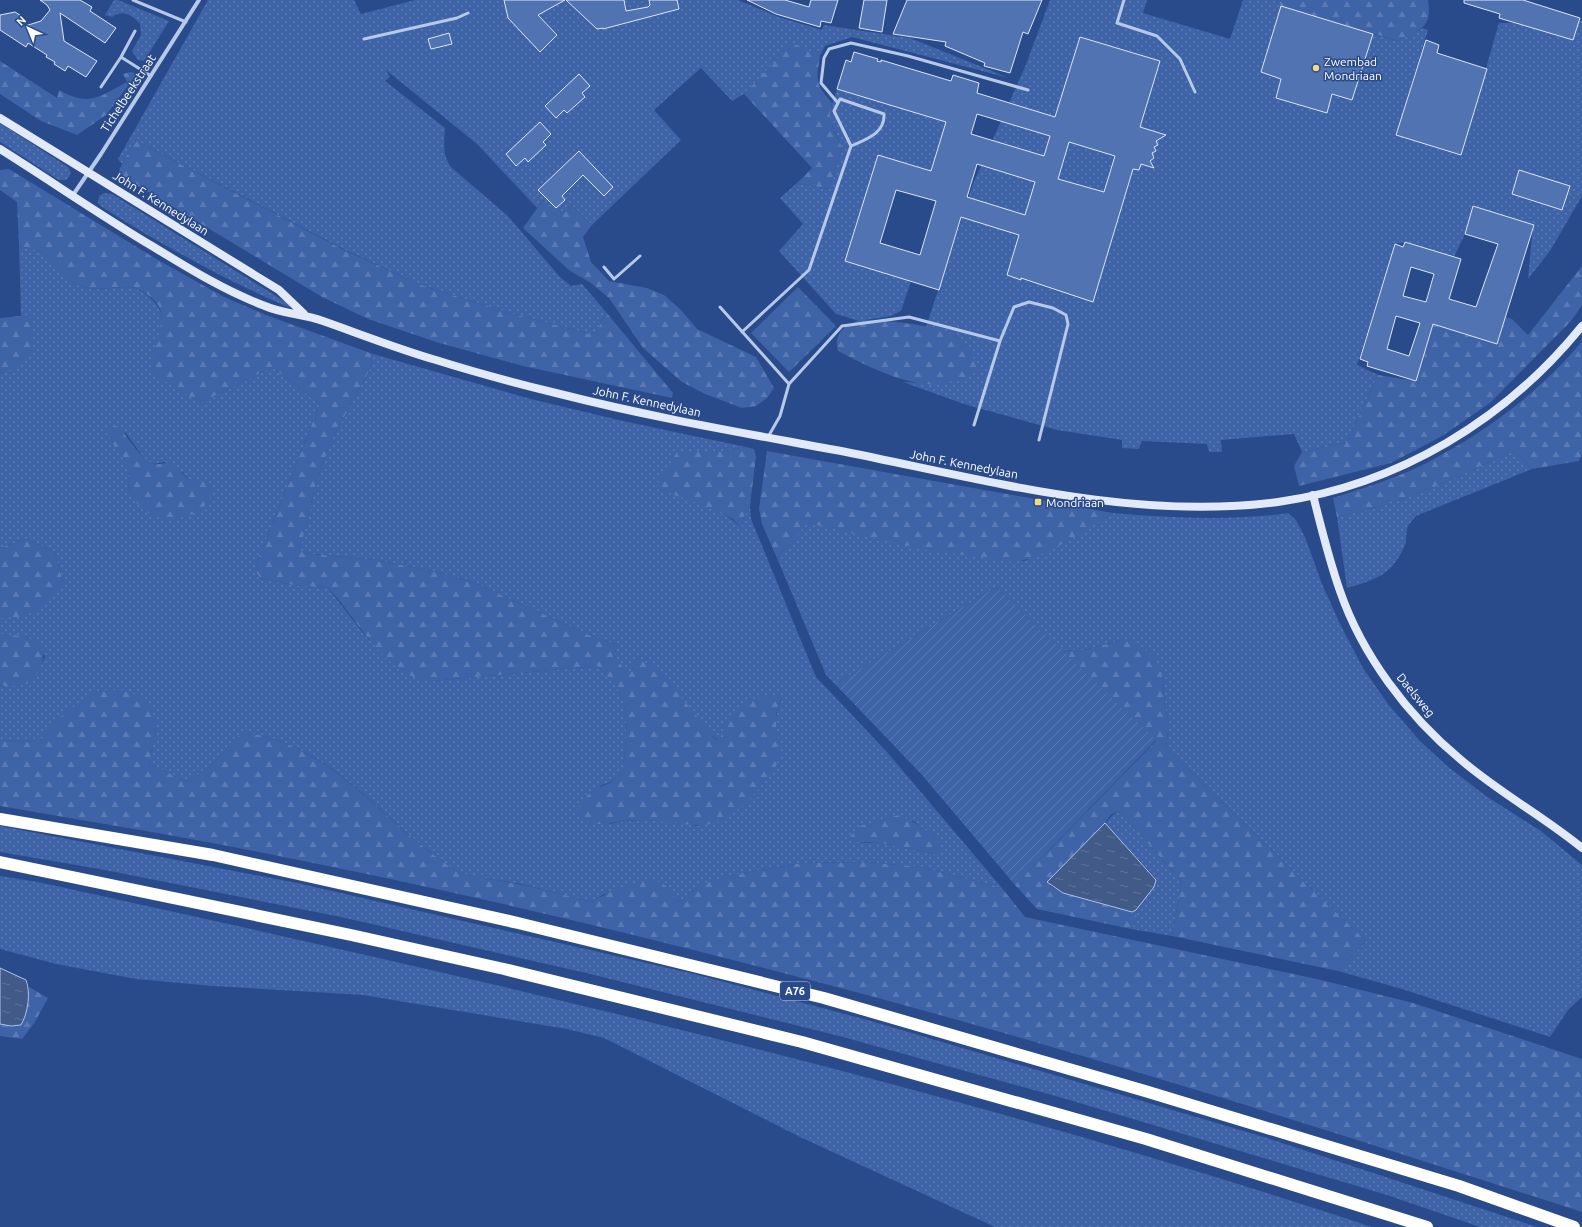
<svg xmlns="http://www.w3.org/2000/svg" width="1582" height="1227" font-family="Ubuntu,sans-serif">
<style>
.grass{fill:url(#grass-dots);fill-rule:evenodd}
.forest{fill:url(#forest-firs)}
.garden{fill:url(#garden-furrows)}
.water{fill:url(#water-ripples);stroke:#acc3ea}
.building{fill:#5273b2;stroke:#dbe5f7;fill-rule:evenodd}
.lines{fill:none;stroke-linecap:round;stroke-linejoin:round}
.lane{stroke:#b7c9e9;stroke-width:3}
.street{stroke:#b7c9e9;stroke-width:4}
.secondary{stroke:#e2e9f8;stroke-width:8}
.highway{stroke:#fff;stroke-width:12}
.poi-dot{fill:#f1db7e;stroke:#294a8b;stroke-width:1.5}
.labels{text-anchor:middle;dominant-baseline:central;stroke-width:3;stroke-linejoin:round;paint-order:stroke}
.shield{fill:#294a8b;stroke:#bfc9dc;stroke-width:1}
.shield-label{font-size:11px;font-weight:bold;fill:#fff}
.poi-label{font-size:12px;fill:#fff;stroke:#294a8b;text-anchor:start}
.street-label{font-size:12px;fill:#fff;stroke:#294a8b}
</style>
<defs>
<pattern id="grass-dots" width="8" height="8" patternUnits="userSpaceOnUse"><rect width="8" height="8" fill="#3e63a7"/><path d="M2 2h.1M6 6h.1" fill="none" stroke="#5b7ab4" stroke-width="1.8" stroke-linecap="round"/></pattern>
<pattern id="forest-firs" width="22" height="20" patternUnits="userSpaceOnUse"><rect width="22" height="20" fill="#3e63a7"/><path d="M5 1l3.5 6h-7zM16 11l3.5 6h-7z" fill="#5b7ab4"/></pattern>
<pattern id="garden-furrows" width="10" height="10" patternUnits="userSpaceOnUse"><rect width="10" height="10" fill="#3e63a7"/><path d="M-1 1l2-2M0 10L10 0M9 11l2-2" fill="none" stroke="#5b7ab4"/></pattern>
<pattern id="water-ripples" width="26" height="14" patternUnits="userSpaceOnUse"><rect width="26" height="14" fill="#425a88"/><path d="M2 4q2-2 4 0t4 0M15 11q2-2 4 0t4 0" fill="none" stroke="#5e739a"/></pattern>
</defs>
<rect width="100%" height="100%" fill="#294a8b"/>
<!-- grass -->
<path class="grass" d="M114,0H118L169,21L144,61L138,60L132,51L141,35L140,24C132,15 123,9 112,17L105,15Z
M208,0H354L361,14L415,0H738L779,17L822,30L824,25L910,38L1009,78L852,37L825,46L820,56L792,44L744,94L732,101L701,68L654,110L681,140L592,225L572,205L560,216L543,200L537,208L477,144L386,70L390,77L385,81L445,128C444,143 442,156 452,168L508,216L559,276L571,286L582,284L606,312L596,333L590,334L506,312L421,285L347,251L135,140L122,164L118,159Z
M1050,0H1147L1143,13L1230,39L1243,0H1275L1281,6L1261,72L1281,79L1276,98L1326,113L1332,94L1352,100L1373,34L1398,41L1423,28L1428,30L1396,135L1461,154L1499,23L1582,21V196L1550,251L1528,279L1533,225L1473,207L1465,234L1454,257L1405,242L1395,244L1357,365L1378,375L1347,442L1302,452L1294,434L1221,440L1222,452H1209L1207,444L1142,441L1139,449L1122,448V440L1057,430L964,404L903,382L942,384L965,345L956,337L926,327L973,184L1025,67Z
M837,89L946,122L931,171L878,155L845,261L911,281L901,311L891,316L859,321L836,314L779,251L803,224L780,198L797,183L829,189L842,147L830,121L829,113Z
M0,123L68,167L71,172L69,177L66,180H59L0,142Z
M104,193L112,194L289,304L290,306L288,307C223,279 162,245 102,207L98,203L99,196Z
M19,246C26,248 39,249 45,254C57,263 62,278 78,285C95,292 111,287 129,287C141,287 162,305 162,318C162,328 158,337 155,347L200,403L272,367L320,404L256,565L257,575L260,578L293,585L328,588L368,639L432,681L597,666C602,671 608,676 613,681C632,705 626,741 623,769C619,780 611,782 600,786L610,824C640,816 668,822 698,826L773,770C783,752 777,739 776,720C776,712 779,705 782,698L780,697L721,737L719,742L636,661L631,672L628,674L613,656L618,645L589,635L473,582L432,571L376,560L303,553L299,548L303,538L315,487L331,441L370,369L373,354L531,399L623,421L746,447L724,451L655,488C681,497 723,507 741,528L744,517L750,506L751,519L816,677L887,752L1002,888L920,867L868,862L802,863L738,874L704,884L691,891L682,901L676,900L664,884L604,894L592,902C564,895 537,887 510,882C498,880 468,877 459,872C392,832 348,761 270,738C262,735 249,732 241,735C230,739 228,750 220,757C210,767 198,775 187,782L149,764L157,724L92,694C73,707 52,722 40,742L0,740V685C28,689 35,681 45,656L29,638L0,634V618L10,617L63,582L55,552L26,539L0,548V373L4,372L30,316H21ZM125,432L146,461L154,464L165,462L183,473L189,480H204L134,500L129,490L128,466L122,456ZM881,821H913L936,838L935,854L882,843H861L859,826Z
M1514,451L1532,469L1416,516C1413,520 1408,524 1407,529C1406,534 1407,540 1405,545C1393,574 1376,580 1347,588L1337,517L1389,504L1432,488Z
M1113,513C1171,518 1230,521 1288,513L1296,520L1305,537L1322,584L1341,626L1363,668L1388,704L1419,740L1447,766L1486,796L1541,831L1582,865V997L1568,1010L1550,1037L1402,989L1338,971L1366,941L1166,748L1169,723L1165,707L1162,671L1129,641H1118L1080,651L1060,650L996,587L835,684L826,675L777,558L807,523L1024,561L1057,546Z
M1117,811L1119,812L1182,881L1172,936L1131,929L1137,920L1136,910L1154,887L1155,877L1105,823Z
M0,826L297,883L690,973L871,1021L1267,1138L1537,1227H1480L1387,1195L1066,1099L843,1037L586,973L341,917L105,870L0,852Z
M0,876L38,882C487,980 935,1082 1372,1227H995L800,1137L604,1038L567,1029L363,995L213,986L136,979L56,964L0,949Z"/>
<!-- forest -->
<path class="forest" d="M1275,0H1428C1433,28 1419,30 1398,41L1281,6Z
M792,43L820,56C816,82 815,83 832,103C826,121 835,131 842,147L829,189L797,183L812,168L744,94Z
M0,61L57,98L59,90C89,107 99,97 127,82L123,74L130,72L135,73L136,75L106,115L77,135L41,121L0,94Z
M135,140L346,251L421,285L506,312L590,334L596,333L606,312L673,393L672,398L523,366L436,342L368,319L322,297L122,176L119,170Z
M9,169L158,260L224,297L266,315L373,354L370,369L331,441L315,487L303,538L299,548L303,553L376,560L432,571L473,582L589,635L618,645L613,656L628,673L631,672L636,661L639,660L653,666L665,677L715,739L719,741C722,736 722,729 725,724C737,701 756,695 780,697L782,698C779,705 776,711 776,719C776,733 783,747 778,761C774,773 763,784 755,793C711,843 693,820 636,820C618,819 590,833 576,814C579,807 582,799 588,795C599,784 617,785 623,769C626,741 632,705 613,682C608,676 602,671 597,666L432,681C423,679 413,678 405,673C372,652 354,615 328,588L293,585L260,578L255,571L256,565L320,404L272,367L200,403L154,374L151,371C152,363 153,355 155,347C160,326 170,311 148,295C142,291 136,287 129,287C111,287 95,292 78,285C62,278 57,264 45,254C39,249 26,248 19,246L17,202L0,190V170Z
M543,200L560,215L572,205L592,225L583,237L591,262L609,281L647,288L664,295L681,310L697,329L756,357L774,388L767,398L756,406L742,408L705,394L682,382L643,348L609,298L591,283L570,271L523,228Z
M1582,266V305L1571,321L1490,403L1442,436L1391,463L1299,486L1294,466L1302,452L1347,442L1378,375L1416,381L1433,324L1505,317L1512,319L1528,335Z
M798,287L836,326L789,372L751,333Z
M21,316H30L33,352L11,370L0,373V318Z
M860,320C885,320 935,324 956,337C968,345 974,357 979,370C936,403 879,372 838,351C833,333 845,325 860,320Z
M1582,341V454L1579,461L1532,469L1514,451L1432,488L1389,504L1337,517L1333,498C1366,487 1401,477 1432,460C1488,430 1542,390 1582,341Z
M117,426C127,434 143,463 154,464C159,465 166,462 172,463L189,480H204L211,483C219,512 173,526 152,515C146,512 139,505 135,501C124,489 132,474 125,461C119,448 106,443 110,427Z
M746,447L754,449L756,457L750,506L744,517L741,528L733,519L713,509L655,488L677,452L724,451Z
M767,451L1113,513C1082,531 1048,558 1013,562L921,549L808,523L777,558L762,524L759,509Z
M26,539L55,552L63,582L53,598L38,609L24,617L0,618V548Z
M0,634C9,635 19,635 28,638C47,644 46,657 38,672C35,676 32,681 28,683C19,687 9,687 0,685Z
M1118,641H1129L1143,647L1154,657L1162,671L1165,707L1169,723L1166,748L1366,941L1338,971L1172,936L1182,881L1119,812L1117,811L1111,815L1050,886L1063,893L1132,912L1136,910L1137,920L1131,929L1037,909L1015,885L1156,741L1060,650L1080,651Z
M107,690H125L143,698L150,706L157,724L149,764L187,782C198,775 210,767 220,757C228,750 230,739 241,735C249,732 262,735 270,738C347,761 392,832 459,872C469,877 500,880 512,883C539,888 565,895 592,902C606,893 650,872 665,885C669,889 673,896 676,900L682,901L691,891L703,884L738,874L802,863L868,862L920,867L1002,888L1025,917L1317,979L1413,1003L1582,1059V1212C1319,1127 1055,1043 787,974C613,928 436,887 259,852C173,835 86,821 0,806V740L40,742C50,725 74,703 92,694C96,692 102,691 107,690Z
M899,815C909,819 936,834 939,843C940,846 940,849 939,853L935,854L882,843L853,842L850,837L859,826Z
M29,987L48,998L35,1022L22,1039L0,1036V1024L11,1026L21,1025L25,1017Z"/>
<!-- garden -->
<path class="garden" d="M996,587L1156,740L1015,885L922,775L835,684Z"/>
<!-- water -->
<path class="water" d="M1105,823L1156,880L1154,887L1136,910L1132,912L1063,893L1047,882Z
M0,968L26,980C31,993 28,1013 21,1025L11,1026L0,1024Z"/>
<!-- building -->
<path class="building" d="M40,0H80L92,7L90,11L116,28L105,43L60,13L64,41L97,61L86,77L68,66L65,71L54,64L55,62L46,57L47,55L28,43L26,47L0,30V15L15,12L23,17L25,26L41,21L50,10L47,5Z
M504,0H565L538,15L557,35L540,52L508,18Z
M566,0H624L626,11L648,7L650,5L649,0H677L679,9L603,29V28L597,29Z
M747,0H785L809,7L811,0H838L831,23L821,21L820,27L776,14Z
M864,0H887L882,32L859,28Z
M907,0H1042L1028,34L1023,32L1010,73L984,66L985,63L945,46L946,42L893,34Z
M1464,0H1523L1580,18L1573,40L1499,18L1500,14L1464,3Z
M1281,6L1373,34L1352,100L1332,94L1327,113L1276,98L1281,79L1261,72Z
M449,33L452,44L431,49L428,39Z
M1080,37L1160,61L1140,127L1166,135L1156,141L1158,145L1154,147L1156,151L1152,153L1154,158L1150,161L1154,168L1141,164L1139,170L1133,169L1093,302L1021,278V280L1007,275L1019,235L961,217L939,290L845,261L878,155L931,171L946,122L837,89L846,60L851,62L854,52L878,59L877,61L881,62V60L951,81L953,75L979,83L977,93L1055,117ZM977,114L1050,136L1044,156L971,134ZM1069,142L1115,156L1104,192L1058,179ZM977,164L1035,182L1025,215L967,197ZM896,190L936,201L920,255L880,243Z
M1426,40L1439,45L1437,53L1487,69L1461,155L1396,135Z
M579,74L590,86L582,93L585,97L567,113L564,110L556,118L545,106Z
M540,122L551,134L543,142L546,145L528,162L525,158L516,166L506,154Z
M579,151L613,187L604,196L583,175L562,196L565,200L556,208L538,190Z
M1519,170L1570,186L1562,210L1512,194Z
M1473,206L1534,225L1497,344L1433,324L1416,381L1367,366L1368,362L1360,359L1395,244L1403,247L1405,242L1461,259L1449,299L1476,307L1498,244L1465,234ZM1411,267L1434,274L1426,302L1403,296ZM1396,316L1420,323L1409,356L1387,349Z"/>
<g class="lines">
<!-- lane -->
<path class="lane" d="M133,0L186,22
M1124,0L1117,23L1157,36L1180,59L1195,92
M135,31L121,57L151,76
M364,39L457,18L468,13
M101,87L121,57
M838,103L821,83L824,58L829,49L851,43L908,56L1028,90
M604,267L614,279L640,256
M720,307L789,384
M742,332L809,270L851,146C867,139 885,133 884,114L840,99L834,111L851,146
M974,425L1000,341L1014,307L1029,302L1053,308L1066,315L1068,324L1039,440
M768,437L780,416L789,384L842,326L909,317L1000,341"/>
<!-- street -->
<path class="street" d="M73,195L101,154L199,0"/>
<!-- secondary -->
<path class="secondary" d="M0,118L279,290L304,314
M0,149C51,181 100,215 152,246C188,268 225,291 265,306C283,314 304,314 323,321C360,334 398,349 436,360C477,373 519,384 560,394C654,418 750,434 846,452C986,480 1134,521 1278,502C1398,485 1506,420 1582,326
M1313,495C1321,527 1329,560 1340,591C1362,655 1408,716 1460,759C1498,792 1543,816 1582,848"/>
<!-- highway -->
<path class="highway" d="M0,819L213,855L518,923L824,998L1145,1091L1459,1186L1574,1227
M0,862L351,935L504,969L802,1042L1146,1139L1427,1227"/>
</g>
<!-- markers -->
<g class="poi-dot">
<circle cx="1316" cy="68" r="4"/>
<rect x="1034" y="498" width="8" height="8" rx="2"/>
</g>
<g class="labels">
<!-- shield labels -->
<rect class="shield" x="780" y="982" width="30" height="18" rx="3"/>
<g class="shield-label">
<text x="795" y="991">A76</text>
</g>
<!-- poi labels -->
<g class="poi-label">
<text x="1324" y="61">Zwembad<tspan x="1324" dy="14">Mondriaan</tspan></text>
<text x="1046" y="502">Mondriaan</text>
</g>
<!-- street labels -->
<g class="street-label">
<text transform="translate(128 93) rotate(-57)">Tichelbeekstraat</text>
<text transform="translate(161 203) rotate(32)">John F. Kennedylaan</text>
<text transform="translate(647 401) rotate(12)">John F. Kennedylaan</text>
<text transform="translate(964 464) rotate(11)">John F. Kennedylaan</text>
<text transform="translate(1416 695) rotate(51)">Daelsweg</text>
</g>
</g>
<!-- north arrow -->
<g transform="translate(28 28) rotate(316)" stroke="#294a8b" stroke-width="3" paint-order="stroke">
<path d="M0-3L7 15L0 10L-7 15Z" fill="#ffffff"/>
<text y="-6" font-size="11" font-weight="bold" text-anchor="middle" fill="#ffffff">N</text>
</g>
</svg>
